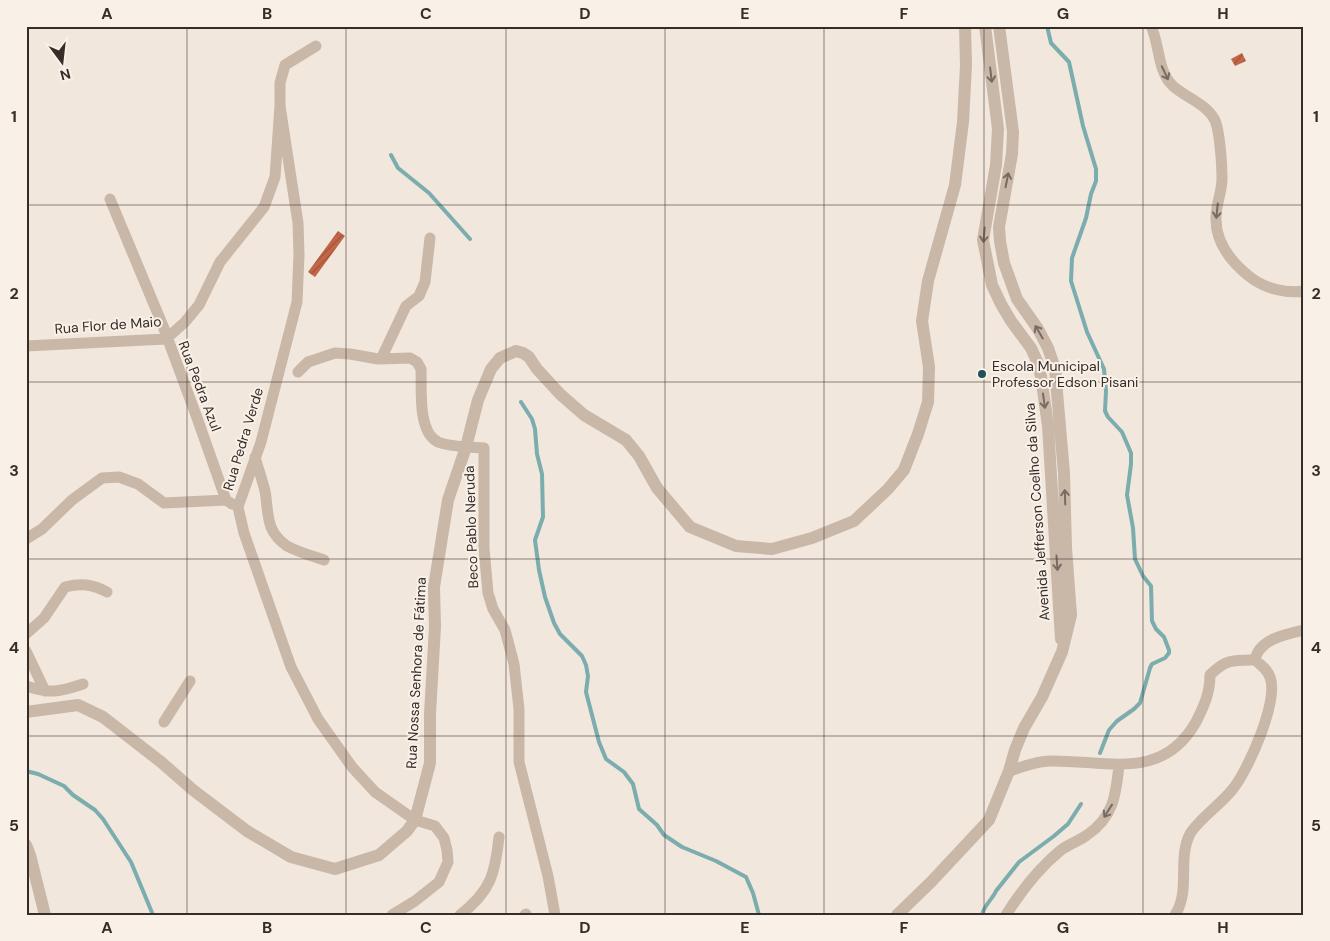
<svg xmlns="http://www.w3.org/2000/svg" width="1330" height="941" font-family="'DM Sans',sans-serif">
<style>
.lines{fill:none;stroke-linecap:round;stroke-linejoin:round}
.stream{stroke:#7bacae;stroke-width:4}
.building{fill:url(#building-hatch)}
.minor{stroke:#c9b7a8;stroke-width:11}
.tertiary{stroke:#c9b7a8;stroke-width:12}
.oneway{stroke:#786b62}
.grid{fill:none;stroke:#362c28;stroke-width:1;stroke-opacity:0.55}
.poi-dot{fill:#1f5357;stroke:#f9f1e8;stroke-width:2}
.labels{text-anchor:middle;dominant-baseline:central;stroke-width:4;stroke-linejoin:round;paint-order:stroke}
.street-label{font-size:14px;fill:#362c28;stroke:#f9f1e8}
.poi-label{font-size:14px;fill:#362c28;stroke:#f9f1e8;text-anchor:start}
.neatline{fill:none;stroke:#362c28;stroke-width:2}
.grid-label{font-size:16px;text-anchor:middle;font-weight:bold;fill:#362c28}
</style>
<defs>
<pattern id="building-hatch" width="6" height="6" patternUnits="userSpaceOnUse" patternTransform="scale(1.25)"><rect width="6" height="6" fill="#c36648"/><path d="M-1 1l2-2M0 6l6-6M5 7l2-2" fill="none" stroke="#9f543c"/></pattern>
</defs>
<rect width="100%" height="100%" fill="#f1e7dc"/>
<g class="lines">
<!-- stream -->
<path class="stream" d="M1047,26L1051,43L1069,62L1083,126L1096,169V181L1091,194L1086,218L1072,258L1071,281L1087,332L1104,369L1106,391L1105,411L1108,417L1122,432L1131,453V464L1127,495L1133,528L1135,559L1143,576L1151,586L1152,621L1156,629L1164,637L1169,650V653L1165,658L1152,664L1150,668L1140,703L1134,709L1117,721L1109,730L1100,753
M391,155L398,168L429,193L470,239
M521,402L532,419L535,429L537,454L542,474L543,517L535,540L539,570L545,597L554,623L560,634L582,656L586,665L588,676L586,692L599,742L606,759L624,772L633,784L639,809L657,825L664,835L682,847L716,861L746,877L753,893L759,915
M26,771L38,774L64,786L73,795L95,810L103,819L131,862L153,915
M982,915C984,905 992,900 996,891L1019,862L1054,836L1068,824L1081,804"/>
</g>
<!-- building -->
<path class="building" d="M1242,53L1246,61L1235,66L1231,59Z
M338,231L345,236L315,277L308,272Z"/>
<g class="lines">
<!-- minor -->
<path class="minor" d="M1151,26C1160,45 1157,71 1173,86C1186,98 1210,105 1216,123C1220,136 1222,165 1222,179C1222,192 1216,204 1216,217C1215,242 1231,262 1250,277C1264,288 1286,294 1304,291
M280,106L298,223L299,255L297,302L261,442L238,507L244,533L291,667L318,719L352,767L375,792L415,820L435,826L444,838L447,850L448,862L439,882L415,901L392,915
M110,199L163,326L196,415L226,500
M26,346L166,339L185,322L199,305L220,262L264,207L275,177L280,106V83L285,65L316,46
M381,359L406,306L419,296L425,282L430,238
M298,372L308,362L335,353L350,354L378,359L410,358L417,362L421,369C422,388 417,432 438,442C450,447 471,447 484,448V548L488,593L493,609L505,630L514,664L519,709V762L548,876L555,915
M255,457C258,468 262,479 265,491C269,514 265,531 287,546C298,552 312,556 324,560
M26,539L42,529L72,500L102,478L119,477L138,484L164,503L226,500L232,504
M26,634L44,618L65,587C81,583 92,584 107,592
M26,651L45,691
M1255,660C1259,639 1286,634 1304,630
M26,686C51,694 59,692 83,684
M164,722L190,681
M1009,771C1022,767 1037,761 1050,761C1106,760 1162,782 1196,722C1204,706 1210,693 1210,675C1226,659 1234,660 1255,660C1261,665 1267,669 1270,677C1279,701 1248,771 1232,790C1221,804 1198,820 1190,834C1177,859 1191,890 1175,915
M460,915C491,891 495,874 499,837
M525,915L526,914
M1006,915C1021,891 1039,868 1061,850C1069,844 1079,841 1087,835C1114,817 1116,794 1119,765"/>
<!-- tertiary -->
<path class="tertiary" d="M985,26L998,129L996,165L983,240L992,285L1001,304L1011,321L1031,348L1037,361L1041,376L1048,426L1061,639
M26,712L78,705L103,717L161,762L193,790L247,831L291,857L335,869L379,855L407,831L415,820L430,763V714L435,627L434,587L448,500L466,447L478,400L491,369L500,358L516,351L523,353L529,357L537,369L560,394L584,415L626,440L639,456L657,488L690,527L736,546L772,549L812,538L854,521L888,489L904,470L918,434L928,402L929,367L922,321L928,281L955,185L963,122L966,65L965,26
M26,845L30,855L45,915
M897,915L931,882L989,820L1009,771L1015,750L1024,728L1042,697L1062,652L1071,615L1066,548L1064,473L1055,369L1048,348L1038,329L1017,299L1004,263L1000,241L999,227L1012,154L1013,132L999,26"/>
</g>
<!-- one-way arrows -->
<defs><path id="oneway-shaft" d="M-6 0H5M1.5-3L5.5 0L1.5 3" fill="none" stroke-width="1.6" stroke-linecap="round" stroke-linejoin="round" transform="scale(1.25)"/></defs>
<g class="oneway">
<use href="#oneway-shaft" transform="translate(1165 73) rotate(65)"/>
<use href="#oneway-shaft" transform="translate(991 75) rotate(83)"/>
<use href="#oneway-shaft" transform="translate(1007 180) rotate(-79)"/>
<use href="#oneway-shaft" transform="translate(1217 211) rotate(96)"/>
<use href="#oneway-shaft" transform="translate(984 235) rotate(95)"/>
<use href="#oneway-shaft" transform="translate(1039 332) rotate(-120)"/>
<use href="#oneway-shaft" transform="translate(1044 401) rotate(82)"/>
<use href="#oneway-shaft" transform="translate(1065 497) rotate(-92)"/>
<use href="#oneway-shaft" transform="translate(1057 563) rotate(86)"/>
<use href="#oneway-shaft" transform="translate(1108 811) rotate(122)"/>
</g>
<!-- grid -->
<path class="grid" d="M187,26V915M346,26V915M506,26V915M665,26V915M824,26V915M984,26V915M1143,26V915M26,205H1304M26,382H1304M26,559H1304M26,736H1304"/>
<!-- markers -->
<circle class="poi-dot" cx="982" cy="374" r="5"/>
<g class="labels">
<!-- street labels -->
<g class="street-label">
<text transform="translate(108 325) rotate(-4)">Rua Flor de Maio</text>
<text transform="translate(200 386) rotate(69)">Rua Pedra Azul</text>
<text transform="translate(243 439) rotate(-73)">Rua Pedra Verde</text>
<text transform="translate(1037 512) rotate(-94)">Avenida Jefferson Coelho da Silva</text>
<text transform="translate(471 527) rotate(-92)">Beco Pablo Neruda</text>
<text transform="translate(416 673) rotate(-87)">Rua Nossa Senhora de Fátima</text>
</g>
<!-- poi labels -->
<g class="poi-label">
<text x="992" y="366">Escola Municipal<tspan x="992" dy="16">Professor Edson Pisani</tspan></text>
</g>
</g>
<!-- border -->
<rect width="1330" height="941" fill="none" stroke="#f9f1e8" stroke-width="55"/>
<!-- north arrow -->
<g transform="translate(62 62) rotate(165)" stroke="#f9f1e8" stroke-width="4" paint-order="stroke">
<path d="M0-4L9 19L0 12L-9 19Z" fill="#362c28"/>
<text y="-8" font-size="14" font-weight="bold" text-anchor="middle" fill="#362c28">N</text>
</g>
<rect x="28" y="28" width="1274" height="886" class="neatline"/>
<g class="grid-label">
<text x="107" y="19">A</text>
<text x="267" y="19">B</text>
<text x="426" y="19">C</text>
<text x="585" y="19">D</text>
<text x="745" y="19">E</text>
<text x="904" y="19">F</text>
<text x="1063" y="19">G</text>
<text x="1223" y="19">H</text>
<text x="14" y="122">1</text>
<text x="1316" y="122">1</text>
<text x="14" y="299">2</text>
<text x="1316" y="299">2</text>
<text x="14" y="476">3</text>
<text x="1316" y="476">3</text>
<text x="14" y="653">4</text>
<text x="1316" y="653">4</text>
<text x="14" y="831">5</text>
<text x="1316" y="831">5</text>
<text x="107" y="933">A</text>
<text x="267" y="933">B</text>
<text x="426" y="933">C</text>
<text x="585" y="933">D</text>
<text x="745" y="933">E</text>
<text x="904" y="933">F</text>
<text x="1063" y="933">G</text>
<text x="1223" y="933">H</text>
</g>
</svg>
